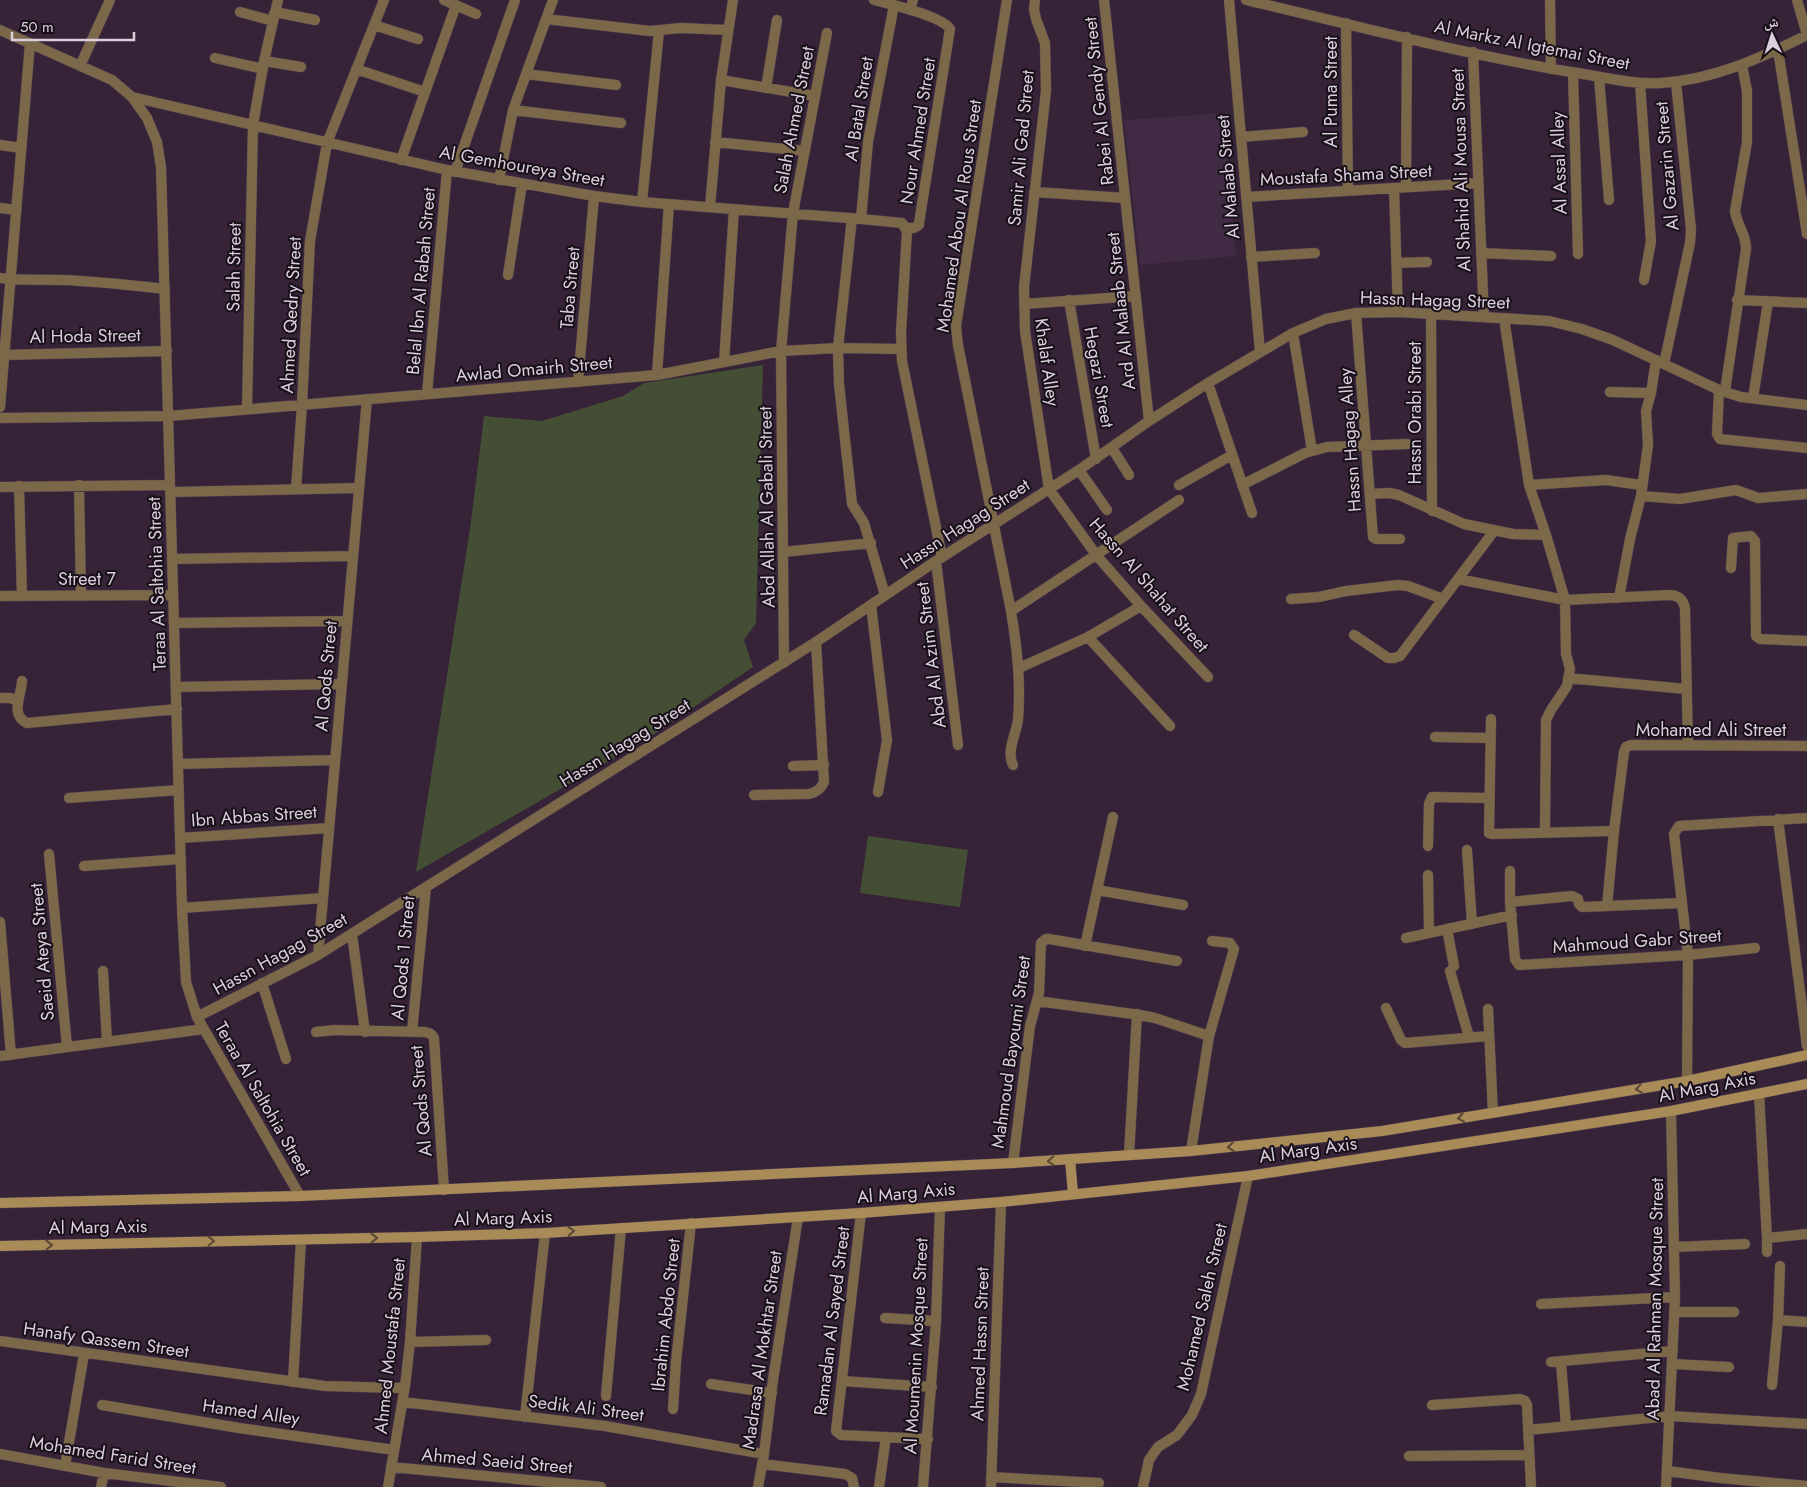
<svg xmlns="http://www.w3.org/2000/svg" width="1807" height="1487" font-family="Jost,'Noto Naskh Arabic',sans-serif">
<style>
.built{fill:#412a43}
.green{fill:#444e34}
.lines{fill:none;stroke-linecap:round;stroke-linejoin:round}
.minor-casing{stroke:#503e51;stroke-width:11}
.secondary-casing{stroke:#503e51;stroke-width:11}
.minor{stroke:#7b6848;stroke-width:10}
.secondary{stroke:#a88b56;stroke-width:10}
.oneway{stroke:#594734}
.labels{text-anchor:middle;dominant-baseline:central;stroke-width:4;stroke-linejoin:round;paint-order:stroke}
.street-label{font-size:18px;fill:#dbcedc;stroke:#181019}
</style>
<rect width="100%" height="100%" fill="#362337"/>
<!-- built -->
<path class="built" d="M1224,113L1236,256L1140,265L1124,120Z"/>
<!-- green -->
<path class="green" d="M763,365L756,623L744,640L753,667L644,741L416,872L470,529L484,416L542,421L623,396L644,383Z
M868,836L968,850L960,907L860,893Z"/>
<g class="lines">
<!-- minor casing -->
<g class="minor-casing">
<path id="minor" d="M444,0L476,14
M874,0C890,4 942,16 950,29L919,223V225L914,228H906
M1007,0L956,326L958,345L1011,611C1017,648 1021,682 1018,720C1016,734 1006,752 1013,765
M1035,0L1034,9L1036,19L1045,43L1046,91L1024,287L1025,331L1049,489L1097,556L1141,606L1208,677
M1104,0L1149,421
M1229,0L1260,352
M1246,0C1353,25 1462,54 1571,72C1600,76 1631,85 1661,83C1713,80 1761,58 1807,35L1797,0
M1550,0L1551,69
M910,10L913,0
M240,12L273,21
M274,14L280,13L315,20
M546,19L650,31L681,28L727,30
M1346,23L1348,191
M374,25L418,39
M0,30L112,80L132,97L147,118L157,142L161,167L182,908L186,982L197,1017L300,1196
M1778,50L1807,234
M1473,52L1484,317
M215,58L263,69
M264,61L301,67
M80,66L110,0
M356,69L425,92
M1573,72L1578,254
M526,74L616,85
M1599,77L1609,200
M721,80L815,96
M1640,83L1651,241L1644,280
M766,88L777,20
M132,97L447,170L594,196L642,202L861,219L902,223L907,231L901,333L902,361L942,557
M513,110L621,123
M1241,137L1303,132
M715,142L805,151
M0,145L21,148
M401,160L456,5
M455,172L515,0
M499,180L513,110L553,0
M1406,187L1407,37
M1394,188L1398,312
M1034,192L1125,198
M1246,197L1478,183
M642,202L659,31
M710,207L721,80L733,0
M0,208L16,210
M852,218L838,348L839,384L852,504L864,523L885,595
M861,219L868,142L894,5
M1481,253L1551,256
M1251,257L1315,253
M1396,263L1427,262
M508,275L522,184
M0,278C20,281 41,279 61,280C96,281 130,285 165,289
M1069,300L1096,459
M1737,300L1807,303
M1024,304L1136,296
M1356,313L1373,537L1376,539H1400
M1431,314L1432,511
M1504,318L1529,485L1546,535L1565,600L1566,654L1570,669L1567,686L1551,710L1546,720L1545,832
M1293,333L1312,451
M4,355L167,351
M724,362L734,209
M1664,364L1690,243L1691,229L1676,82
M657,375L669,204
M578,382L594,196
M1208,383L1252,513
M1719,390L1717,434L1720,439L1807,448
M1725,391L1746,249C1746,233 1737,226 1735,211L1747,142V91L1742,65
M1610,392L1651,393
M427,394L447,170
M1753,398L1768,302
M0,407L30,43
M247,409L253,125L264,61L278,0
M0,418L169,416L657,375L781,351L838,348L901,349
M1112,448L1129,475
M1079,470L1107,510
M79,485L81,596
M1179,485L1232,455
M1242,485L1305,453L1327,447L1407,444
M1529,485L1606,480L1641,485
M19,486L22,596
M0,487L170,485
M296,489L302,405L310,241L327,143L384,0
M171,492L359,488
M1370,494L1389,493L1399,495L1464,524L1513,534L1546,535
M1641,496L1680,499L1736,490L1758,498L1807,494
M783,552L871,543
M172,559L353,556
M936,561L958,745
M1731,568L1733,538L1751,536L1755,541L1756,636L1760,639L1807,641
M1458,579L1565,600L1669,595C1678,595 1683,599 1685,608L1688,745
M0,596L173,595
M1619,598L1630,539L1641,496L1648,445L1646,411L1651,393L1656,360
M1291,599L1319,597L1346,591L1398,585L1408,586L1443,599
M871,605L887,740L878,792
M1011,611L1179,500
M174,623L347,621
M1354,635L1388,658H1394L1400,656L1494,531
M1088,637L1170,726
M784,663L781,351L793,213L827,33
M1019,668L1088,637L1141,606
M1568,678L1686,689
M22,681C21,696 10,715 27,723L177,709
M176,687L342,684
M0,698H10L18,701
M1491,719L1489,833L1492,834L1614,831
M1435,737L1491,738
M178,764L335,760
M793,766L824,765
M754,795L809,794C817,792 821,789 824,782L816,642
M69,798L179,790
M1778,819L1807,1046
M180,838L329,828
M1428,846L1429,804L1432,797L1489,798
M1467,850L1472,924
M49,854L67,1047
M84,866L181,859
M1510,871V902L1515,959L1519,965L1688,955L1755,948
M1428,875L1429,933
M1097,890L1183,905
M1510,902L1572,896L1578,899L1579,904L1582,907L1682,903
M1607,906L1614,831L1624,752L1626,747L1631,745L1807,746
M182,908L323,898
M0,922L11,1055
M1447,929L1454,966
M352,934L365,1032
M1406,938L1512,915
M1085,946L1113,817
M318,955L367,399
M103,971L107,1042
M1450,971L1469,1037
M262,983L286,1059
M1037,1001L1140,1015L1155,1018L1209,1036
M1386,1008L1401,1040L1405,1043L1489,1036
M1488,1009L1493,1113
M197,1017L318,955L816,642L936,561L1079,470L1149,421L1208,383L1293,333L1326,319L1356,313L1398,312L1549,321L1582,329L1613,340L1719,390L1741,397L1807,405
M316,1032L334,1030L425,1032L431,1034L434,1038L444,1190
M412,1032L426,887
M0,1056L204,1029
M1687,1081L1688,955L1674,834L1679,826L1807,818
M1759,1094L1767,1238V1252
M1191,1151L1209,1036L1234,949L1230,943L1212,941
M1129,1155L1137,1014
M1013,1163L1030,1026L1039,993L1041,943L1046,939H1049L1177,961
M861,1213L836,1431L841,1435L928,1439
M1767,1238L1807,1234
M1675,1247L1745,1244
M1541,1304L1675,1297
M1674,1312H1734
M885,1318L936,1321
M1778,1320L1807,1322
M0,1341L325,1386L398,1388L405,1386
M410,1342L486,1340
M1551,1362L1673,1351
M1561,1362L1566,1426
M1673,1364L1729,1367
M842,1381L932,1387
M293,1382L301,1240
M711,1384L772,1393
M1772,1385L1778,1320L1780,1266
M606,1396L621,1228
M403,1402L605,1426L764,1454
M102,1405L239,1428L394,1450
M1432,1405L1520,1399L1525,1401L1527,1405L1531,1487
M673,1409L676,1362L691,1223
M525,1417L545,1233
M1528,1430L1670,1416L1807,1424
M0,1454L104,1473L221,1487
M1409,1456L1529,1455
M762,1464L845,1474L852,1478L854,1487
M65,1466L84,1354
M391,1467L601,1487
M1668,1471L1720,1478L1807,1486
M991,1477L1099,1483
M101,1487L104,1473
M388,1487L405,1386L410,1342L417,1237
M758,1487L764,1454L773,1380L798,1217
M879,1487L886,1437
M923,1487L936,1321L940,1207
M991,1487L1001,1202
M1143,1487L1149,1460L1158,1447L1177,1435L1192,1415L1201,1394L1248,1176
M1666,1487L1675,1297L1671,1111"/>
</g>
<!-- secondary casing -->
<g class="secondary-casing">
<path id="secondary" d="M1070,1159L1073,1194
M0,1203L300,1196L1013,1163L1191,1151L1382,1131L1687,1081L1807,1055
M0,1246L417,1237L545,1233L861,1213L1001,1202L1248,1176L1671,1111L1807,1084"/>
</g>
<!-- minor -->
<use href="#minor" class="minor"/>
<!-- secondary -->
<use href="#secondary" class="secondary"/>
</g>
<!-- one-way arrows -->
<defs><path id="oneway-chevron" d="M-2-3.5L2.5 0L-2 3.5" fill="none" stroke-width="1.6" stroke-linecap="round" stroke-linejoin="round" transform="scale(1.25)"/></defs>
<g class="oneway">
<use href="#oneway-chevron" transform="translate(1639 1089) rotate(171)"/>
<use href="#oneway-chevron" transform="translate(1461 1118) rotate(171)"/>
<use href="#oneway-chevron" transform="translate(1231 1147) rotate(174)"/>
<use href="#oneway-chevron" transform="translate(1051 1161) rotate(176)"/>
<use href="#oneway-chevron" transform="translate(571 1231) rotate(-4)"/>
<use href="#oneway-chevron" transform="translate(374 1238) rotate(-1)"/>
<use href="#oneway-chevron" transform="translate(211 1241) rotate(-1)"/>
<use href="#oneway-chevron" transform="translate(49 1245) rotate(-1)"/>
</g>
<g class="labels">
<!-- street labels -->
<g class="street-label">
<text transform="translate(1532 45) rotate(11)">Al Markz Al Igtemai Street</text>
<text transform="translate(1331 92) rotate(-90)">Al Puma Street</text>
<text transform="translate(1099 101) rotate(-96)">Rabei Al Gendy Street</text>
<text transform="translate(859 109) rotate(-81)">Al Batal Street</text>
<text transform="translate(794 120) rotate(-79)">Salah Ahmed Street</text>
<text transform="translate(918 131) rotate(-81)">Nour Ahmed Street</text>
<text transform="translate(1021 148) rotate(-85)">Samir Ali Gad Street</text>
<text transform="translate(1559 163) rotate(-92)">Al Assal Alley</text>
<text transform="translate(522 166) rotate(10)">Al Gemhoureya Street</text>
<text transform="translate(1667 166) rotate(-95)">Al Gazarin Street</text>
<text transform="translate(1461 170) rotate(-92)">Al Shahid Ali Mousa Street</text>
<text transform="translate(1346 175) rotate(-3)">Moustafa Shama Street</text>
<text transform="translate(1228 177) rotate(-95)">Al Malaab Street</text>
<text transform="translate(959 216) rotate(-82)">Mohamed Abou Al Rous Street</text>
<text transform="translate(234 267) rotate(-89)">Salah Street</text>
<text transform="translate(421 281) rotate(-85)">Belal Ibn Al Rabah Street</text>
<text transform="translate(570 288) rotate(-85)">Taba Street</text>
<text transform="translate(1435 300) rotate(2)">Hassn Hagag Street</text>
<text transform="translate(1121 311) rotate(-96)">Ard Al Malaab Street</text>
<text transform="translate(291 315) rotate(-87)">Ahmed Qedry Street</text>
<text transform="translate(85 336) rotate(-1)">Al Hoda Street</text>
<text transform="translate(1047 362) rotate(82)">Khalaf Alley</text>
<text transform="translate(534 369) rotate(-5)">Awlad Omairh Street</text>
<text transform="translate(1099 377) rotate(80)">Hegazi Street</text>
<text transform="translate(1415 413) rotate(-90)">Hassn Orabi Street</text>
<text transform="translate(1350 440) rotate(-94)">Hassn Hagag Alley</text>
<text transform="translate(767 507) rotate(-91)">Abd Allah Al Gabali Street</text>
<text transform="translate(965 524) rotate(-33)">Hassn Hagag Street</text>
<text x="87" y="579">Street 7</text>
<text transform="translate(157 584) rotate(-92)">Teraa Al Saltohia Street</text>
<text transform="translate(1149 585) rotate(49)">Hassn Al Shahat Street</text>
<text transform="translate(931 655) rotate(-97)">Abd Al Azim Street</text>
<text transform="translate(326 676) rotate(-85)">Al Qods Street</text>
<text x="1711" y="730">Mohamed Ali Street</text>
<text transform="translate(625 743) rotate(-32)">Hassn Hagag Street</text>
<text transform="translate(254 816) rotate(-4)">Ibn Abbas Street</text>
<text transform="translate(1637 941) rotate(-4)">Mahmoud Gabr Street</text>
<text transform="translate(42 952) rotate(-95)">Saeid Ateya Street</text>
<text transform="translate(280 954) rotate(-29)">Hassn Hagag Street</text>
<text transform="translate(403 958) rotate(-85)">Al Qods 1 Street</text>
<text transform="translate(1011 1052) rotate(-82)">Mahmoud Bayoumi Street</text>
<text transform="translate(1707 1087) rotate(-11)">Al Marg Axis</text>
<text transform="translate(263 1099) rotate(60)">Teraa Al Saltohia Street</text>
<text transform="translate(421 1101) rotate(-95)">Al Qods Street</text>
<text transform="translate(1308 1150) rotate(-8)">Al Marg Axis</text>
<text transform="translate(906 1193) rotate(-5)">Al Marg Axis</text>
<text transform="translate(503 1218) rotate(-2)">Al Marg Axis</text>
<text transform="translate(98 1227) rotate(-1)">Al Marg Axis</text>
<text transform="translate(1655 1299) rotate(-89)">Abad Al Rahman Mosque Street</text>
<text transform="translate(1202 1307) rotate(-77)">Mohamed Saleh Street</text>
<text transform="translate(666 1315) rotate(-84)">Ibrahim Abdo Street</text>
<text transform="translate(832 1321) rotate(-83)">Ramadan Al Sayed Street</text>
<text transform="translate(106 1340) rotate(8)">Hanafy Qassem Street</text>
<text transform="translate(980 1344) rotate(-88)">Ahmed Hassn Street</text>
<text transform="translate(390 1346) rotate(-84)">Ahmed Moustafa Street</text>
<text transform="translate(916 1346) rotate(-87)">Al Moumenin Mosque Street</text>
<text transform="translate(762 1350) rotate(-82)">Madrasa Al Mokhtar Street</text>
<text transform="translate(586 1408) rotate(7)">Sedik Ali Street</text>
<text transform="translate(251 1412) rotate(8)">Hamed Alley</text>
<text transform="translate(113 1455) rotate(9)">Mohamed Farid Street</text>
<text transform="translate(497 1461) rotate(5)">Ahmed Saeid Street</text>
</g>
</g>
<!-- north arrow -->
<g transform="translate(1772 35) rotate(356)" stroke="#181019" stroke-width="4" paint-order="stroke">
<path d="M0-4L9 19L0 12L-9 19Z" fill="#dbcedc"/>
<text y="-8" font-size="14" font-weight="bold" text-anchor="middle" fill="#dbcedc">ش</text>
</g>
<!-- scale -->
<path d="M12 32v8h122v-8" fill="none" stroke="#dbcedc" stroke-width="2.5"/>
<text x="20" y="32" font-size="15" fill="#dbcedc" stroke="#181019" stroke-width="4" paint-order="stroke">50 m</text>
</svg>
